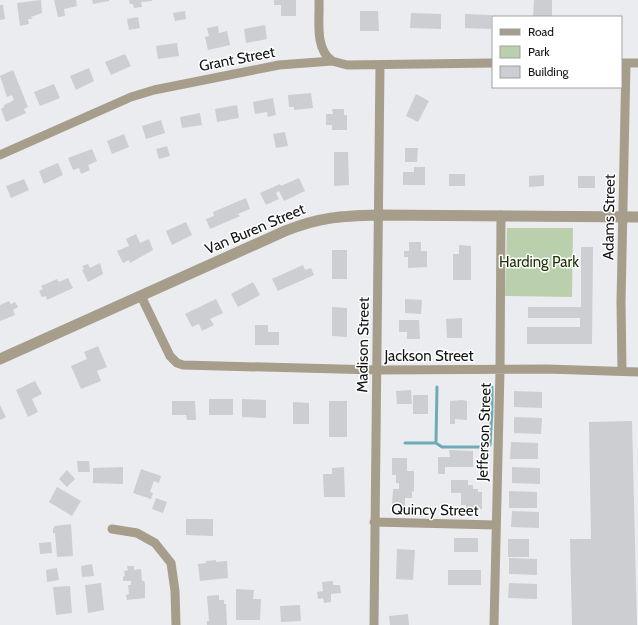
<svg xmlns="http://www.w3.org/2000/svg" width="638" height="625" font-family="Cabin,sans-serif">
<style>
.green{fill:#bad0ad}
.lines{fill:none;stroke-linecap:round;stroke-linejoin:round}
.stream{stroke:#6fabb5;stroke-width:3}
.building{fill:#ccced2}
.minor{stroke:#a69d8a;stroke-width:9}
.tertiary{stroke:#a69d8a;stroke-width:11}
.labels{text-anchor:middle;dominant-baseline:central;stroke-width:3;stroke-linejoin:round;paint-order:stroke}
.street-label{font-size:15px;fill:#121315;stroke:#fff}
.park-label{font-size:15px;fill:#193103;stroke:#fff}
</style>
<rect width="100%" height="100%" fill="#eaecf0"/>
<!-- green -->
<path class="green" d="M507,228H573L572,297L505,296Z"/>
<g class="lines">
<!-- stream -->
<path class="stream" d="M492,408V387
M436,441L437,387
M405,443H436L442,447H485
M490,445L492,410"/>
</g>
<!-- building -->
<path class="building" d="M41,0L42,13L31,17L32,19H28L29,24L20,26L17,3Z
M54,0H76L77,6L64,9L65,16L58,17Z
M92,0H109V1L93,4Z
M129,0H152V1L141,2L142,7L134,8L133,4H130Z
M274,0H296V16H281V5H274Z
M534,0H552V17H533Z
M0,5H3L5,19L0,20Z
M185,11L186,19L175,21L173,13Z
M360,11H378L379,31H360Z
M411,13L441,14V29L410,28Z
M465,14L491,15V29L465,28Z
M138,17L140,28L129,30L127,19Z
M265,25L267,39L246,43L244,29Z
M218,26L219,33L227,31L230,45L208,50L205,37L209,36L207,28Z
M177,43L179,56L158,59L156,46Z
M125,54L131,66L111,75L105,62Z
M89,68L94,81L76,90L70,76Z
M13,70L28,107L24,109L26,113L6,122L1,109L4,107V105L14,100L12,95L7,97L0,76Z
M54,84L60,98L40,106L34,92Z
M311,93L313,108L294,110V107H289L288,95Z
M416,94L429,101L418,122L406,116Z
M273,98L276,115L268,117L267,112L255,114L253,102Z
M237,105L239,118L217,122L215,109Z
M332,109H344V115H347V130H332V125H326V114H333Z
M200,113L202,125L182,128L180,117Z
M161,120L165,133L146,139L142,126Z
M285,132L288,146L276,148L273,134Z
M124,134L129,147L112,154L107,141Z
M167,146L170,156L159,159L156,149Z
M405,148H418L417,162H405Z
M92,149L97,161L88,165L90,170L81,174L79,168L73,170L68,158Z
M334,152H348L349,185L334,186Z
M58,163L63,175L44,184L39,171Z
M414,167H425V185H403V172H414Z
M449,174H465V186H449Z
M544,175V186L529,187V176Z
M578,176H595V188H578Z
M299,178L305,191L284,201L279,191L276,193L279,199L266,205L260,193L280,184L281,186Z
M24,179L29,190L11,198L6,186Z
M246,198L250,209L238,214L240,216L210,229L206,219L214,216L213,212Z
M186,222L192,235L172,245L166,231Z
M136,234L140,243L149,239L153,250L130,263L129,260L123,263L117,251L129,246L126,239Z
M409,242H421V251H427V267L408,268V257H404V251H409Z
M459,245L471,246V280H453V254H459Z
M581,247H593L592,344H527V327H580V318H528V307H581Z
M332,250H347V279H332Z
M100,263L103,274L88,282L82,270L84,269L82,266L88,264L90,268Z
M303,265L305,270L311,268L314,275L278,291L272,279Z
M68,278L73,288L47,300L46,296L42,297L39,291L43,289L41,286L57,279L59,282Z
M253,282L260,295L238,307L231,294Z
M216,299L223,313L210,319L214,325L202,331L199,324L192,327L185,314Z
M405,299L422,300L421,314L405,313Z
M9,301L11,304L15,302L18,307L13,310L15,315L0,321V305Z
M332,307L347,308V337L332,336Z
M462,318V338H447L446,319Z
M399,320H419L420,339H407V332H399Z
M255,325H268V332H279V345H255Z
M98,346L107,367L97,371L101,381L81,389L71,366L87,359L84,352Z
M35,381L42,394L32,399L38,412L28,417L16,390Z
M411,390L412,404H397L396,391Z
M514,391L542,392V408L514,407Z
M413,395H428V414H413Z
M209,399H233V415H209Z
M242,399L266,400V418L242,417Z
M462,400L467,401V420L455,419V424H450V401Z
M172,401H195L196,420H187L186,415H172Z
M329,401H347V437H329Z
M293,402L309,403V424H293Z
M0,405L6,417L0,420Z
M514,417L542,418L541,434L514,433Z
M632,421L637,625H572L570,539H591L589,422Z
M511,442L538,443V459H510Z
M449,450L473,451V467H445V474H438V457H450Z
M392,458H407V471H414V492L412,491V498H405V506H392L393,489H399V483H396V475H392Z
M77,461H89L90,472H78Z
M123,467V484L93,483V468Z
M344,467L345,497H324L323,474H332V468Z
M512,467L540,468V484L512,483Z
M141,469L161,476L159,483L154,481L150,492L153,493L151,499L133,493Z
M67,470L75,479L67,487L59,479Z
M451,480H468V485H473V489H478V492H482V509H466V505H461V493H451Z
M57,487L81,501L72,516L49,502Z
M509,491L537,492V508H509Z
M156,498L167,502L163,513L152,509Z
M512,511L539,512V528L511,527Z
M186,519H213V536L186,535Z
M71,524L73,556L57,557L55,533H53V528H54V526Z
M454,538H478V552H454Z
M508,539H529V557H508Z
M51,542L52,553L40,554L39,543Z
M397,549L415,550L413,580L396,579Z
M509,558L537,559V575L509,574Z
M216,560V562L227,561L228,578L200,581L198,564L206,563V561Z
M92,564L94,576L82,577L81,566Z
M127,566H134V570L141,569L142,581H144L145,584V598L127,600L126,595L129,594L128,585H131V581H123V577L125,576L124,571L128,570Z
M57,568L59,580L47,582L46,570Z
M448,570H481V585H448Z
M333,581V585H340L341,593L331,594V602L324,603L323,598L318,599L317,592L323,591L322,582Z
M101,583L104,610L88,613L85,585Z
M509,583L537,584V599L508,598Z
M70,586L72,613L56,615L53,587Z
M236,589L254,590L253,599H261L260,620H236Z
M219,595V600H224V604H226L227,625H207V621H209L207,596Z
M300,605L301,621L281,622L280,606Z
M408,614L409,625H390L389,616Z"/>
<g class="lines">
<!-- minor -->
<path class="minor" d="M319,0C320,19 314,48 332,61
M621,63H638
M0,155L131,97L154,90L279,65L332,61L347,65L493,63
M141,296L170,356L177,363L183,365L377,370L547,369L638,372
M622,371L621,302L626,63
M374,522L496,525
M112,529L137,533L155,543L171,563L175,591L176,625
M374,625L380,65
M494,625L500,370L501,215"/>
<!-- tertiary -->
<path class="tertiary" d="M0,359L285,231C320,217 341,216 378,215L638,217"/>
</g>
<g class="labels">
<!-- street labels -->
<g class="street-label">
<text transform="translate(237 59) rotate(-11)">Grant Street</text>
<text transform="translate(609 217) rotate(-89)">Adams Street</text>
<text transform="translate(255 229) rotate(-23)">Van Buren Street</text>
<text transform="translate(363 345) rotate(-89)">Madison Street</text>
<text x="429" y="356">Jackson Street</text>
<text transform="translate(484 432) rotate(-88)">Jefferson Street</text>
<text transform="translate(435 510) rotate(1)">Quincy Street</text>
</g>
<!-- park labels -->
<g class="park-label">
<text x="539" y="262">Harding Park</text>
</g>
</g>
<!-- legend -->
<rect x="492" y="16" width="130" height="72" fill="#ffffff" stroke="#a0a1a1"/>
<rect x="500" y="29" width="20" height="6" fill="#a69d8a" stroke="#a0a1a1"/>
<text x="528" y="36" font-size="12" fill="#121315">Road</text>
<rect x="500" y="46" width="20" height="12" fill="#bad0ad" stroke="#a0a1a1"/>
<text x="528" y="56" font-size="12" fill="#121315">Park</text>
<rect x="500" y="66" width="20" height="12" fill="#ccced2" stroke="#a0a1a1"/>
<text x="528" y="76" font-size="12" fill="#121315">Building</text>
</svg>
